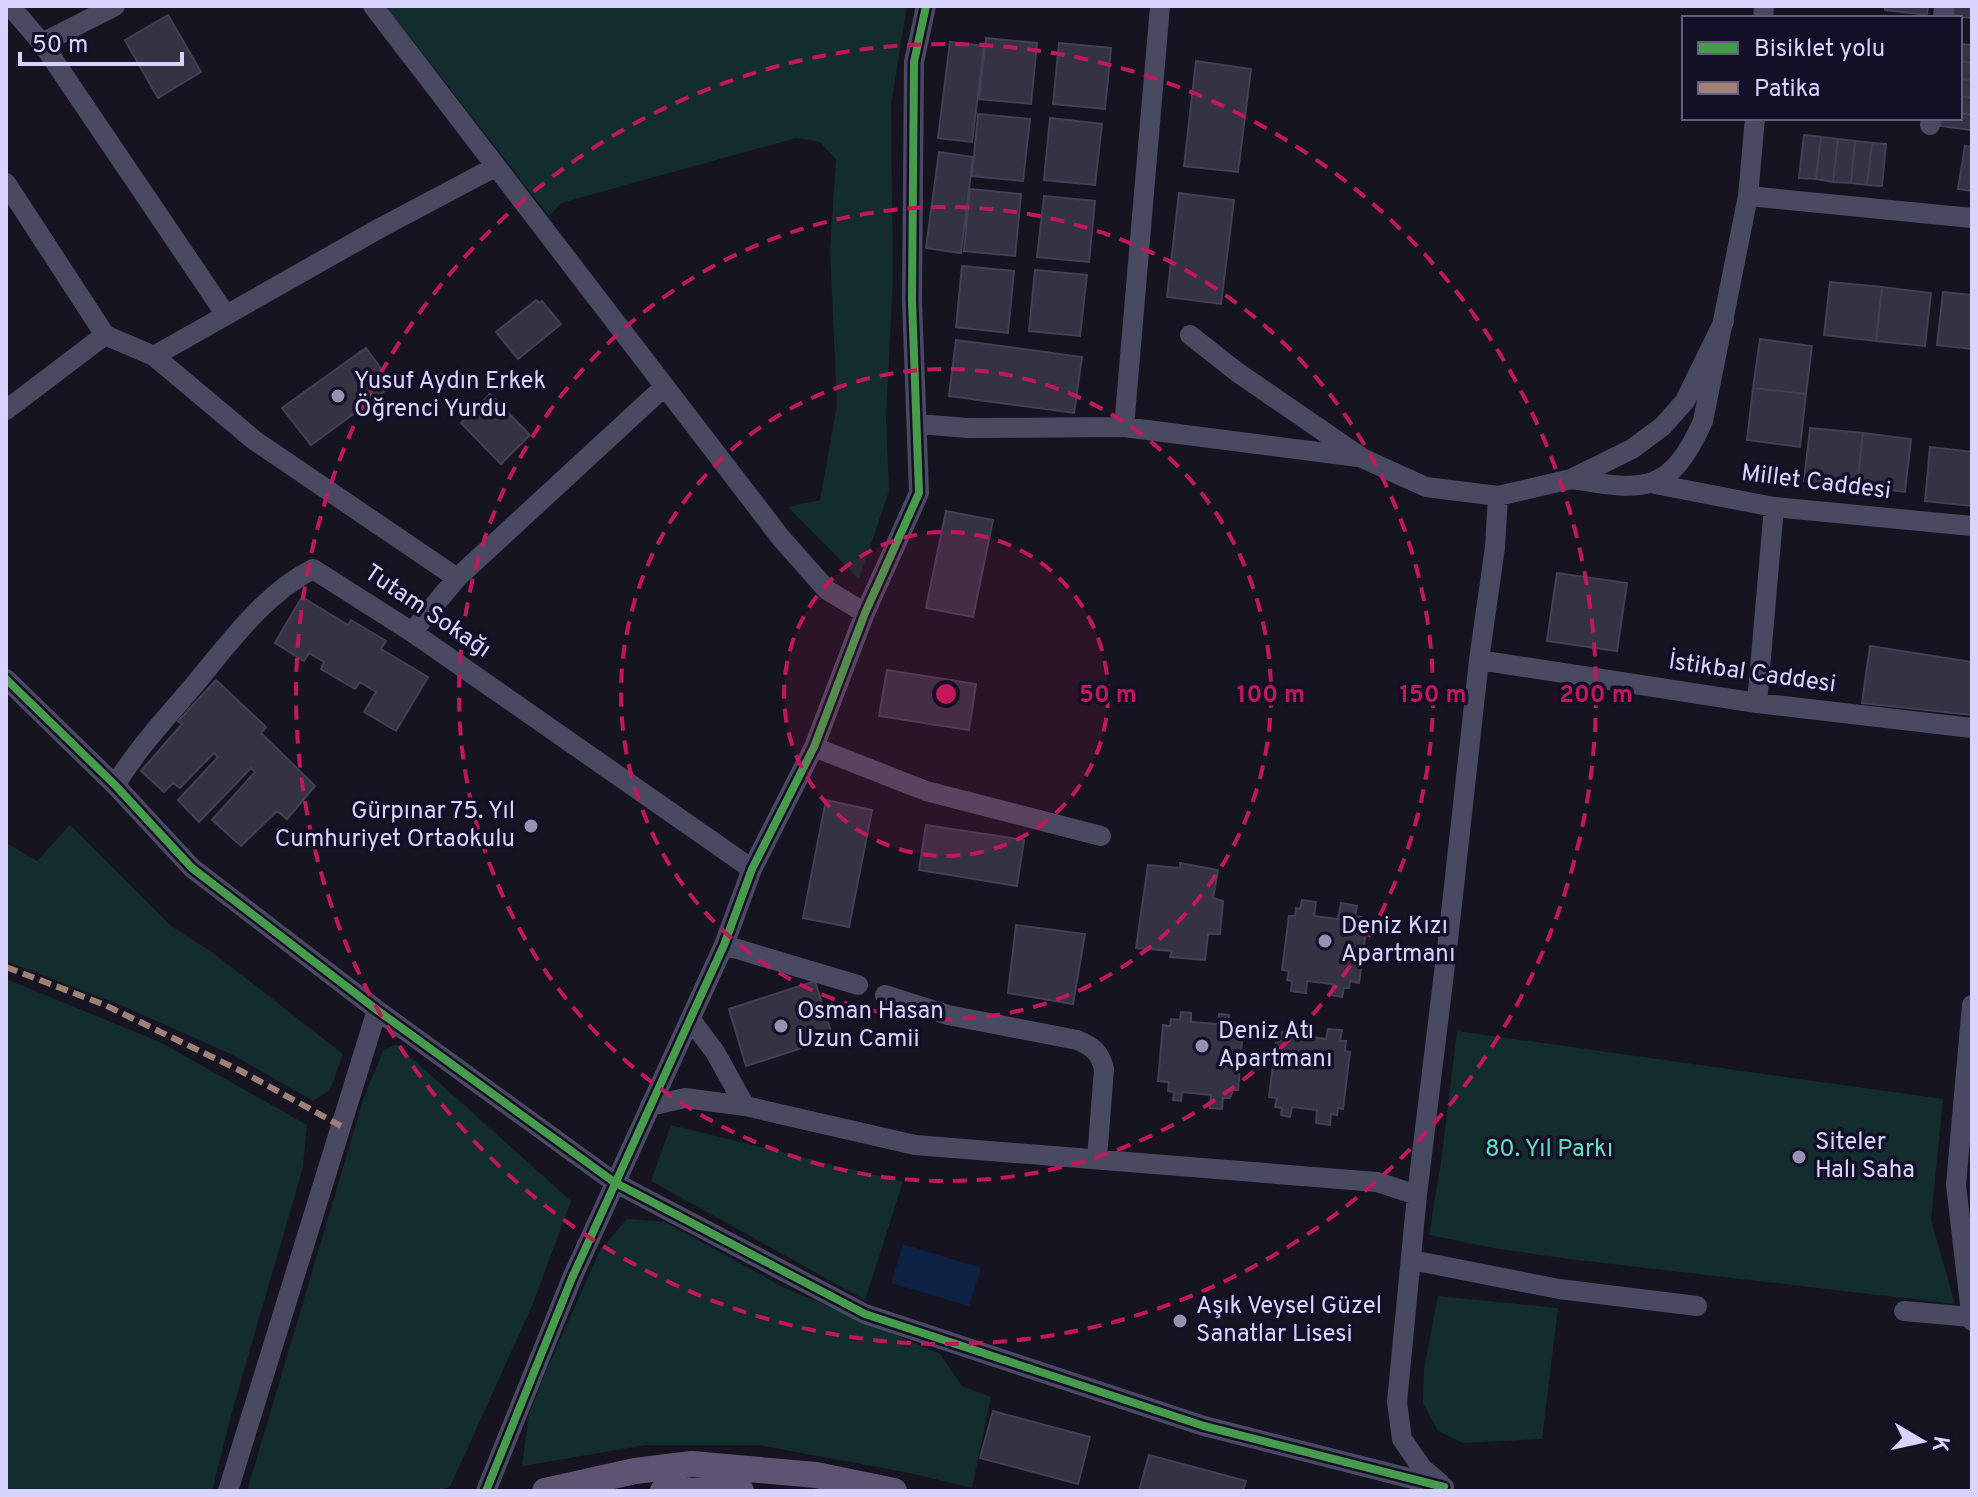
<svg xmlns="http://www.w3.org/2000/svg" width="1978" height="1497" font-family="Overpass,sans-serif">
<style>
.green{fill:#132c2d}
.water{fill:#0d2144}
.building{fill:#343243;stroke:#433f54;stroke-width:2}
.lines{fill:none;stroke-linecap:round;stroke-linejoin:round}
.minor{stroke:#4a4962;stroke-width:20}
.major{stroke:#5e5373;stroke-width:26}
.quiet{stroke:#9e8076;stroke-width:6;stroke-dasharray:12 6;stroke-linecap:butt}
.cycleway-casing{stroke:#130f26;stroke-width:13}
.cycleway{stroke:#469c4c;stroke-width:8}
.ring{fill:none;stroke:#c2185b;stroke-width:4;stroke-dasharray:14 10}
.poi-dot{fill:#9591b1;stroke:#130f26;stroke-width:3}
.labels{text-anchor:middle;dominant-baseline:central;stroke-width:7;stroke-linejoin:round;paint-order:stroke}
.poi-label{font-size:24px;fill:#d9d4ff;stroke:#130f26;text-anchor:start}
.street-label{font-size:24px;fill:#d9d4ff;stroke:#130f26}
.park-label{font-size:24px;fill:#5fe0c0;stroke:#130f26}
.centre{fill:#c2185b;stroke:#130f26;stroke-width:4}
.ring-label{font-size:24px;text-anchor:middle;font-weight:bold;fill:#c2185b;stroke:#130f26;stroke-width:7;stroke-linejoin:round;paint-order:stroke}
</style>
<rect width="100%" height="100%" fill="#161421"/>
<!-- green -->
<path class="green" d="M386,6H907L891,105L893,278L886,417L889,491L859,579L788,507L820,500L837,405L830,251L836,159L820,142L796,138L561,203L549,216Z
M70,825L170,925L216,955L343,1054L330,1090L313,1101L233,1055L125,1007L6,961V843L37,861Z
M6,979L160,1042L307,1125L303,1167L232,1412L212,1491H6Z
M1457,1031L1943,1099L1931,1220L1955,1304L1569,1259L1493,1248L1429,1235L1441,1162Z
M396,1044L571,1201L532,1306L450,1487L437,1491H247L363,1100L383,1051Z
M671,1125L903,1182L865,1300L651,1181Z
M627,1219L665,1222L783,1287L940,1354L962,1386L991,1397L972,1488L910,1473L758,1445H646L522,1466L529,1414L546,1371L600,1250Z
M1438,1296L1558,1308L1542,1439L1463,1443L1438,1431L1423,1403L1424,1369Z"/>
<!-- water -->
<path class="water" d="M903,1244L981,1268L969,1306L891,1283Z"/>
<!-- building -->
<path class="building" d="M1885,6H1928L1927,15L1885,10Z
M1954,6H1972V18L1953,16Z
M168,15L201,72L158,98L125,40Z
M986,38L1037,43L1031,104L979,99Z
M950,42L984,46L972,142L938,138Z
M1059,43L1111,48L1105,109L1053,104Z
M1960,44L1972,45V63L1960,61Z
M1196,61L1251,69L1238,172L1184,166Z
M1960,61L1972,63V80L1960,79Z
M1960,79L1972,80V98L1960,96Z
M1960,96L1972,98V115L1960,113Z
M1960,113L1972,115V130L1940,126L1941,118H1960Z
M978,114L1030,119L1023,181L972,176Z
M1050,118L1102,124L1095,185L1044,180Z
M1804,135L1821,137L1816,179L1799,178Z
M1821,137L1838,139L1833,182L1816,179Z
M1838,139L1855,141L1851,183L1833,182Z
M1855,141L1872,143L1867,185L1851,183Z
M1872,143L1886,144L1882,186L1867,185Z
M1965,146L1972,147V191L1958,189Z
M939,152L973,157L961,253L926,248Z
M970,189L1021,194L1015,256L964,251Z
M1179,193L1234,200L1221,304L1167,297Z
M1044,196L1095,201L1089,262L1037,257Z
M962,266L1014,271L1008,333L956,327Z
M1035,270L1087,275L1080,336L1029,331Z
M1830,282L1882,287L1876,341L1824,335Z
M1882,287L1931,293L1925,346L1876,341Z
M1943,292L1972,295V349L1937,345Z
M536,300L539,303L542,301L561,324L518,359L496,332Z
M1760,339L1812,346L1806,394L1753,388Z
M956,340L1082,357L1074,413L949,396Z
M366,348L393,385L311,445L282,408Z
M1753,388L1806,394L1800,447L1747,440Z
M490,394L530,435L501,464L461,423Z
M1810,428L1863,433L1857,486L1804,481Z
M1863,433L1911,439L1905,492L1857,486Z
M1930,447L1972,452V506L1925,501Z
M946,511L993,520L973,617L926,608Z
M1557,573L1627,583L1617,651L1547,641Z
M302,597L348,625L351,620L386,641L381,649L428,677L396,731L364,712L376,692L360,682L355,689L321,669L324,662L309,653L304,661L275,643Z
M1870,646L1972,662V715L1862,703Z
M887,670L976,684L969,730L879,716Z
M216,680L266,727L261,733L315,786L287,819L277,811L241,846L212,820L255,772L251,768L199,822L178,800L218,757L214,753L180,788L173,783L164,792L141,771L182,724L178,721Z
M826,800L872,810L849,927L803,918Z
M926,825L1024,840L1017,886L919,870Z
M1180,863L1218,870L1213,898L1223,901L1220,934H1208L1205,960L1170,957L1172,951L1136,948L1148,865L1180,868Z
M1302,900L1316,902L1314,916L1338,919L1341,903L1357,906L1355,916L1362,917L1361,924L1367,925L1359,983L1350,981L1349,988H1344L1342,997L1331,995L1333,984L1307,981L1306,993L1291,991L1292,981L1287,980L1289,971L1282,970L1289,916H1295L1296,908L1300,909Z
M1016,925L1085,934L1073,1004L1008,993Z
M815,981L833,1038L746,1066L729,1009Z
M1181,1012L1191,1013V1022L1218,1024L1219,1014L1229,1015L1228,1023L1237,1024V1029L1243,1030L1238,1090H1233L1230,1098H1223L1222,1109L1210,1108L1211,1095L1182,1092L1181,1101L1173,1100L1174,1092L1168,1091L1169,1082L1158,1081L1163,1025L1170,1026L1171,1019L1180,1020Z
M1290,1024L1307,1026L1306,1036L1326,1039L1328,1029L1342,1030L1340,1041H1346L1345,1051L1350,1052L1343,1109L1338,1108L1337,1115L1331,1114L1330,1125L1316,1123L1317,1110L1292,1107L1290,1117L1281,1115L1282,1108L1275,1107L1277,1098L1269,1097L1276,1041L1281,1040L1282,1032L1289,1034Z
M993,1411L1090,1437L1078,1484L980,1458Z
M1149,1455L1246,1481L1243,1491H1139Z"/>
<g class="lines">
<!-- minor -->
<path class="minor" d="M10,6L42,43L226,315
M373,6L781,538L827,590L865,613
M1763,18L1764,6
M1943,18L1944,6
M42,43L115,6
M1930,125L1931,118
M6,183L105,335
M1748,196L1972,218
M1190,335L1237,372L1362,458L1426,487L1498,496L1571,479L1632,449L1663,426L1685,401L1724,321
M154,356L254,440L457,578
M6,410L105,335L154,356L380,228L495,167
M918,424L968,428L1124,427L1358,457
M1124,427L1160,6
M1571,479C1644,491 1670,495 1703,421L1748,196L1755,118
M1655,484L1774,507L1972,526
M412,632L457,578L664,387
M1479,660L1757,703L1972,728
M6,679L115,785L192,868L377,1010L614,1182L865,1314L1204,1426L1444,1487
M1757,703L1774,507
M814,747L926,791L1101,836
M115,785C138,748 167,717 195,684C229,643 265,593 313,569L412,632L752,869
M724,945L858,985
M885,995L948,1015L1077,1040C1092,1046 1100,1052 1104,1069L1097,1159
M1972,1005L1956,1185L1972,1321
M691,1020L715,1052L745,1106
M650,1106L685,1098L745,1106L915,1145L1377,1182L1417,1195
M1412,1260L1559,1289L1697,1306
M1904,1311L1971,1317
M1440,1483L1422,1468L1402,1439L1397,1402L1417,1195L1448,940L1479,660L1495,547L1498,496
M228,1491L377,1010
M486,1491L572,1278L724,945L752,869L814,747L865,613L919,493L912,300L914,62L926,6"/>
<!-- major -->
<path class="major" d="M545,1491L635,1471L692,1464L816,1475L894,1491
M663,1491H741"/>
<!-- quiet -->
<path class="quiet" d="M6,967L105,1005L241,1071L341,1126"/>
<!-- cycleway casing -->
<g class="cycleway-casing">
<path id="cycleway" d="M6,679L115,785L192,868L377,1010L614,1182L865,1314L1204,1426L1444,1487
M486,1491L572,1278L724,945L752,869L814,747L865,613L919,493L912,300L914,62L926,6"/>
</g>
<!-- cycleway -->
<use href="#cycleway" class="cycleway"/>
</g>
<!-- distance rings -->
<circle cx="946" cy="694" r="162" fill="#c2185b" fill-opacity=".12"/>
<g class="ring">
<circle cx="946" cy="694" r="162"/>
<circle cx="946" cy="694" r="325"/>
<circle cx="946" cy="694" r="487"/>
<circle cx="946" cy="694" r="650"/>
</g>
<!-- markers -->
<g class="poi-dot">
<circle cx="338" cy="396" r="8"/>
<circle cx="531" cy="826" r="8"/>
<circle cx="1325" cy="941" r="8"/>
<circle cx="781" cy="1026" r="8"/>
<circle cx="1202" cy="1046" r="8"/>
<circle cx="1799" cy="1157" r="8"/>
<circle cx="1180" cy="1321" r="8"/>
</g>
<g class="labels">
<!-- poi labels -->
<g class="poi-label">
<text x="354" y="382">Yusuf Aydın Erkek<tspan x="354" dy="28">Öğrenci Yurdu</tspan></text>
<text x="515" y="812" text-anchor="end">Gürpınar 75. Yıl<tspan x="515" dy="28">Cumhuriyet Ortaokulu</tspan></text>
<text x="1341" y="927">Deniz Kızı<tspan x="1341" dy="28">Apartmanı</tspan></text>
<text x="797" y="1012">Osman Hasan<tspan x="797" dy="28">Uzun Camii</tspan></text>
<text x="1218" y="1032">Deniz Atı<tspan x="1218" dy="28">Apartmanı</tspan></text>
<text x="1815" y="1143">Siteler<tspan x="1815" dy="28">Halı Saha</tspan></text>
<text x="1196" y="1307">Aşık Veysel Güzel<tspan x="1196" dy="28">Sanatlar Lisesi</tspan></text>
</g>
<!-- street labels -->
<g class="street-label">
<text transform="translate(1816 483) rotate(7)">Millet Caddesi</text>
<text transform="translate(427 612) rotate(34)">Tutam Sokağı</text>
<text transform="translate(1752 674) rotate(8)">İstikbal Caddesi</text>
</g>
<!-- park labels -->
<g class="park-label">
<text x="1549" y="1150">80. Yıl Parkı</text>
</g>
</g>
<circle cx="946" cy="694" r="12" class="centre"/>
<g class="ring-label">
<text x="1108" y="702">50 m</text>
<text x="1271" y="702">100 m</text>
<text x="1433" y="702">150 m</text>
<text x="1596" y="702">200 m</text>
</g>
<!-- border -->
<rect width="1978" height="1497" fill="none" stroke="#d9d4ff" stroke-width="16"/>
<!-- legend -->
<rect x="1682" y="16" width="280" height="104" fill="#130f26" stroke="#625e7d" stroke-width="2"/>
<rect x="1698" y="42" width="40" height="12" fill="#469c4c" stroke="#625e7d" stroke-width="2"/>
<text x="1754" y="56" font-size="24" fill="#d9d4ff">Bisiklet yolu</text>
<rect x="1698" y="82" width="40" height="12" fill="#9e8076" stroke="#625e7d" stroke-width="2"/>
<text x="1754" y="96" font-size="24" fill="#d9d4ff">Patika</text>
<!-- north arrow -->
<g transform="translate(1922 1441) rotate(99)" stroke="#130f26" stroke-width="6" paint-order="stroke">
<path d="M0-6L14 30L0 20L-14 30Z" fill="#d9d4ff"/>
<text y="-12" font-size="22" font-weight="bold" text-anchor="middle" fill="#d9d4ff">K</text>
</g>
<!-- scale -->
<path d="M20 52v12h162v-12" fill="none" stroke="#d9d4ff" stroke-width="4"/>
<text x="32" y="52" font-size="24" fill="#d9d4ff" stroke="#130f26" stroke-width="6" paint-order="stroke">50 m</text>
</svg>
